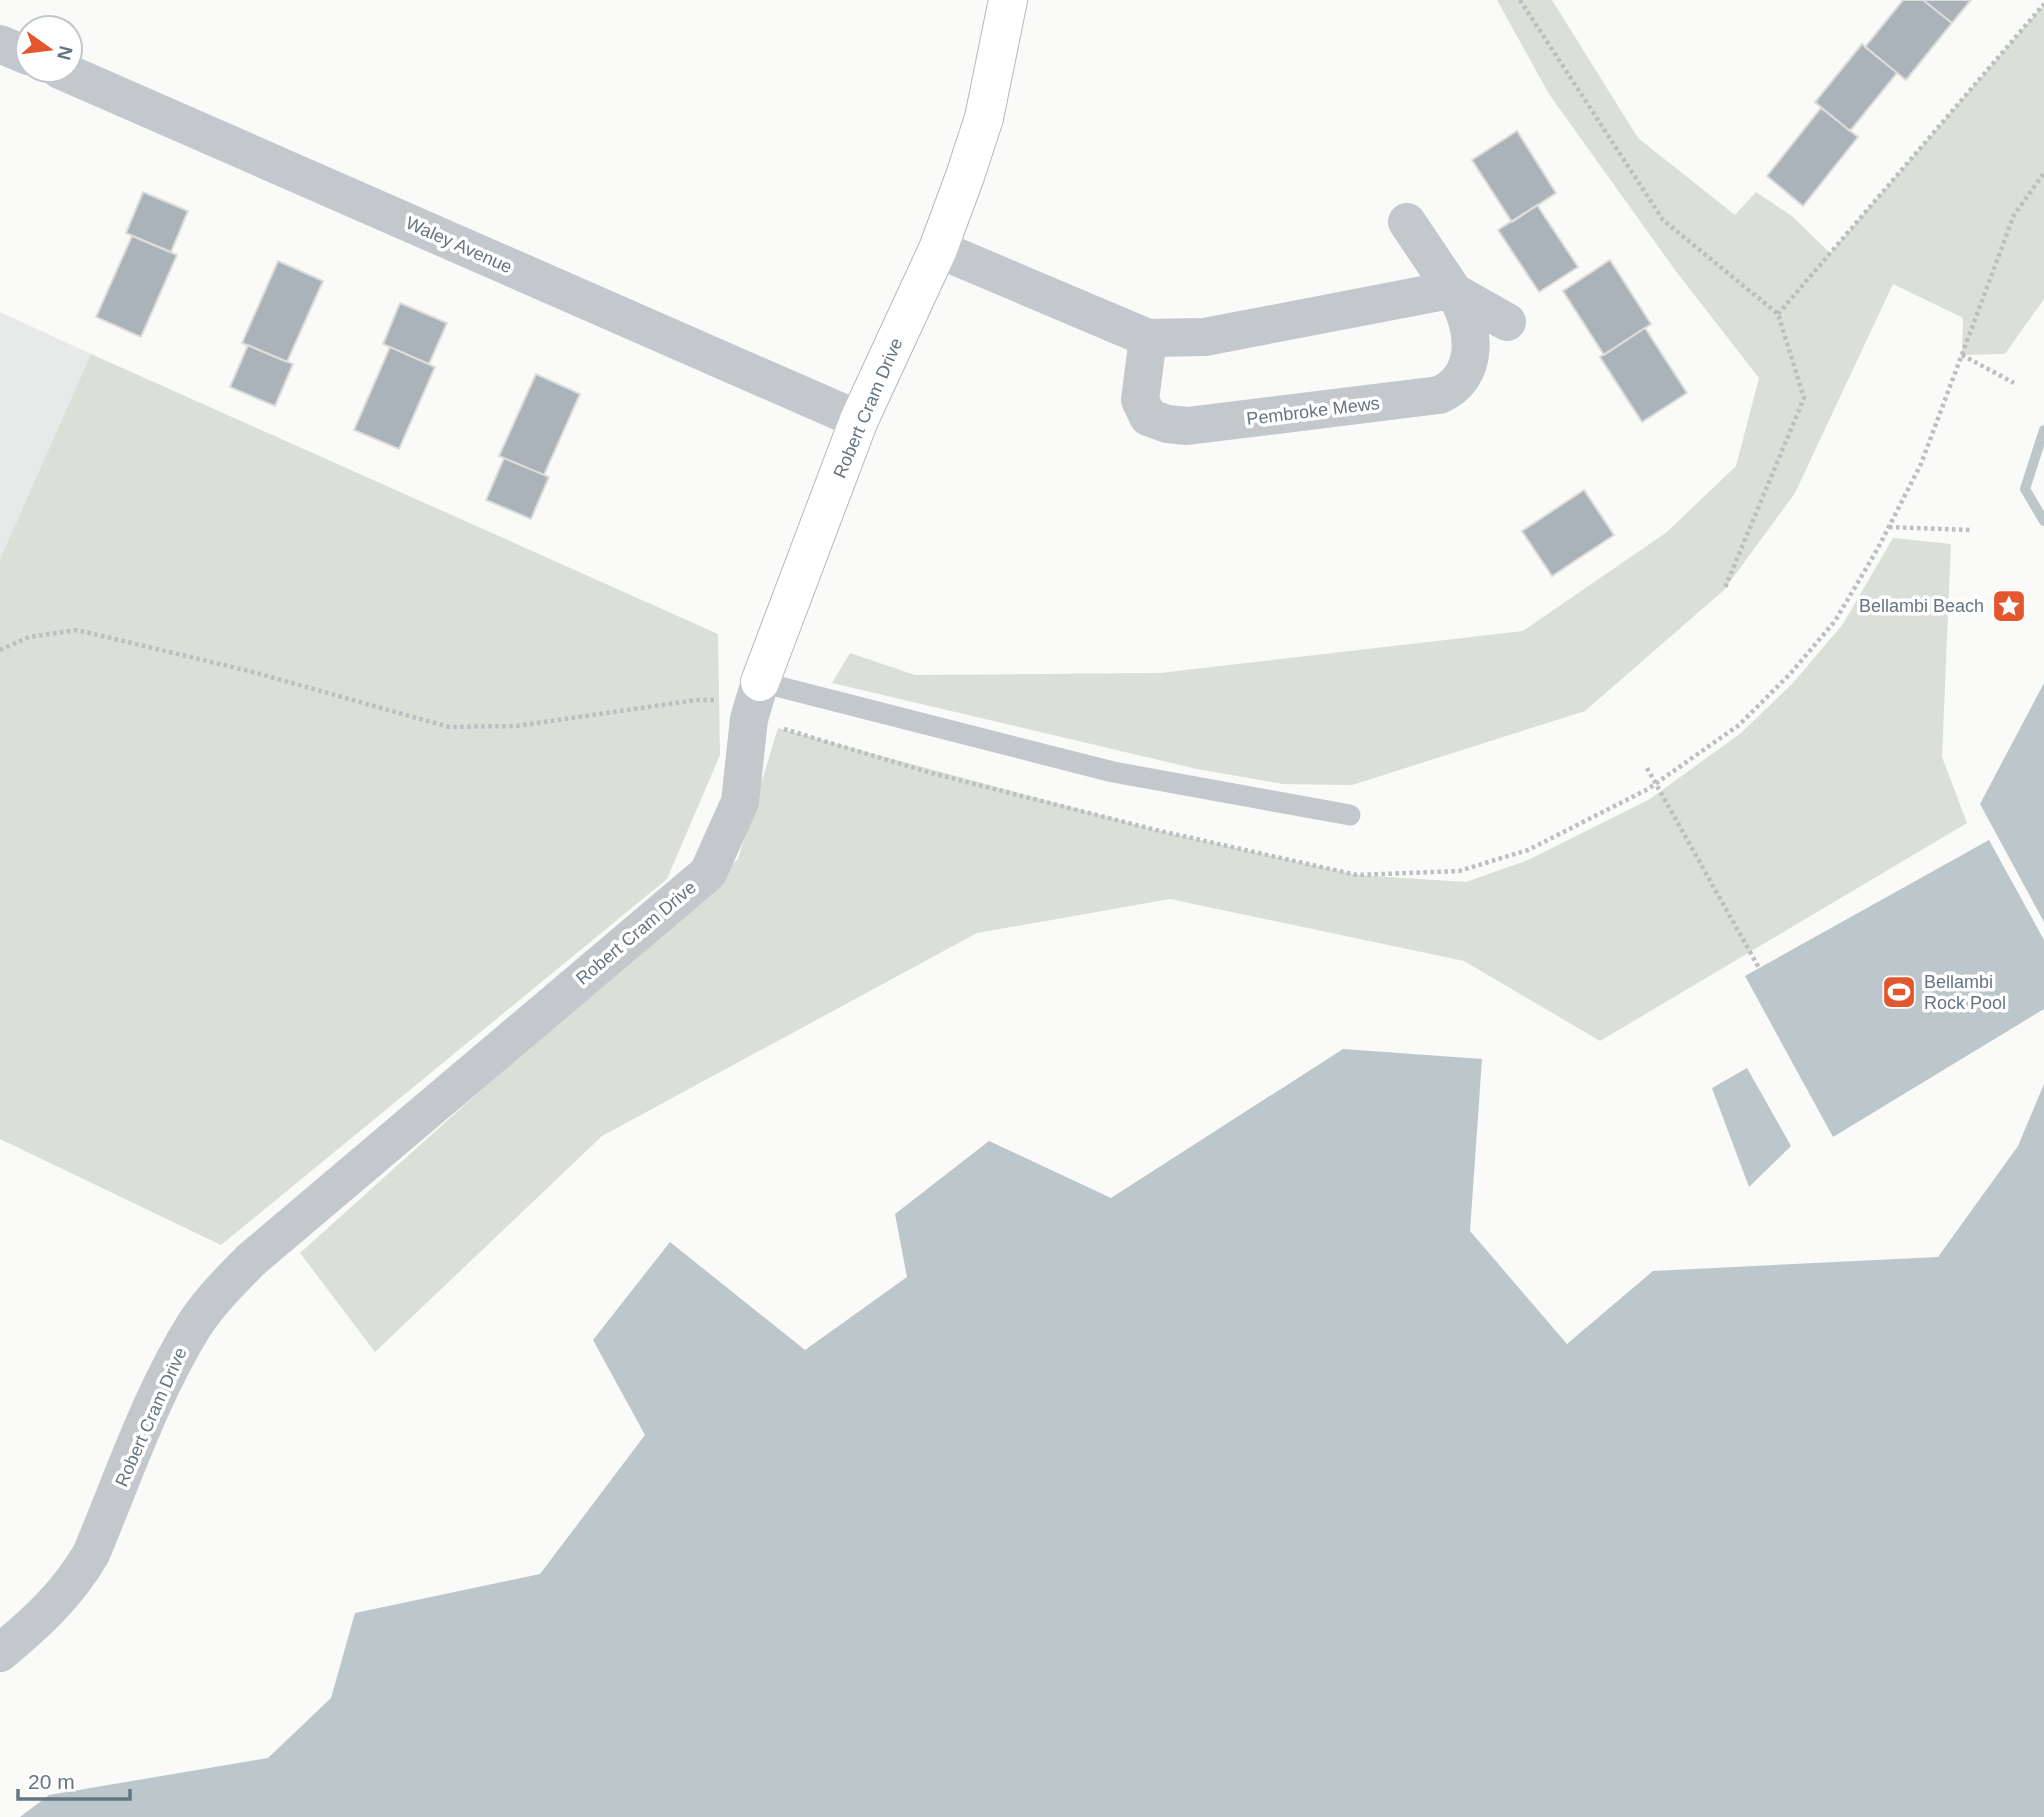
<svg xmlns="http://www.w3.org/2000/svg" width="2044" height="1817" font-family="Helvetica,sans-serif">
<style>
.built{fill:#e8e9e9}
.green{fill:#dadfd7}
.water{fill:#bbc7cb}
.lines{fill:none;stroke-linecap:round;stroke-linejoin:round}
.stream{stroke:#bbc7cb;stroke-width:10}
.building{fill:#aab3b9;stroke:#dcdcda;stroke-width:2}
.secondary-casing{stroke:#b3babf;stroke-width:40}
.path{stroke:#bbbfc2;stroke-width:4.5;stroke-dasharray:3.5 3.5;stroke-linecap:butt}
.service{stroke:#c3c8cc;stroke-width:21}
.minor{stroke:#c3c8cc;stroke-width:38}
.secondary{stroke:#fff;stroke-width:38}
.labels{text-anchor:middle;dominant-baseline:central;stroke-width:7;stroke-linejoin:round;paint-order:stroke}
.street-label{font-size:18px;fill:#657683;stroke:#fff}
.poi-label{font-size:18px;fill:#657683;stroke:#fff;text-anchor:end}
</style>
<rect width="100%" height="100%" fill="#fafaf8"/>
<!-- built -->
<path class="built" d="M0,312L91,354L0,559Z"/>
<!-- green -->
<path class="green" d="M1497,0H1552L1638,138L1735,215L1756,192L1792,216L1830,253L2044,4V299L2005,354L1962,355L1963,318L1893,284L1795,493L1724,590L1585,711L1352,785L1283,784L1197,769L832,683L850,653L915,675L1160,673L1523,631L1667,532L1736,466L1759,378L1675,270L1549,94Z
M91,354L718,634L720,755L667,879L221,1245L0,1139V559Z
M1893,538L1951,544L1942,757L1967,823L1600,1041L1464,961L1170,899L977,933L602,1136L375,1352L300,1253L738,859L778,728L1156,830L1357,875L1466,882L1528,860L1650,799L1741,733L1793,683L1843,624Z"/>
<!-- water -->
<path class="water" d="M2044,683V922L1980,804Z
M1989,840L2044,940V1009L1833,1137L1745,976Z
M1343,1049L1482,1059L1470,1231L1567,1344L1653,1271L1938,1257L2018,1146L2044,1084V1817H20L49,1795L268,1758L331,1698L355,1613L540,1574L645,1435L593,1340L670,1242L805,1350L907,1277L895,1214L989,1141L1111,1198Z
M1747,1068L1791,1146L1749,1187L1712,1088Z"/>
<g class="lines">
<!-- stream -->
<path class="stream" d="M2044,430L2025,489L2044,521"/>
</g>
<!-- building -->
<path class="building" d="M1903,0H1923L1952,23L1906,80L1865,47Z
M1923,0H1971L1952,23Z
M1862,44L1897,73L1850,131L1815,102Z
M1821,108L1858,137L1803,206L1767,176Z
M1517,131L1556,193L1512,222L1472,160Z
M143,192L188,211L171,252L126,233Z
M1537,205L1578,267L1539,292L1498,230Z
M132,236L177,255L141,337L96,317Z
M1610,260L1651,324L1604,355L1563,291Z
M278,261L323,281L287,362L242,343Z
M400,303L447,323L429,364L383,344Z
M1645,328L1687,393L1642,422L1600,357Z
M248,345L293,364L275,406L230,387Z
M390,347L435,367L399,449L354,430Z
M536,374L580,394L544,475L499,456Z
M504,458L549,477L531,519L486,500Z
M1584,490L1614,535L1552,576L1522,531Z"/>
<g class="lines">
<!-- secondary casing -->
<g class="secondary-casing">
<path id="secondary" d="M760,682L859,420L938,249L965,176L984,118L1008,0"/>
</g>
<!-- path -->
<path class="path" d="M1520,0L1663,220L1778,314L1804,398L1724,590
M1778,314L2044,4
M1962,355L2014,383
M1889,527L1971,530
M0,650L29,637L77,630L253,672L449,727L516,726L697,700H716
M784,729L931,773L1156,830L1357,875L1459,871L1528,850L1648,789L1739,725L1790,674L1835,621L1877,550L1921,464L2014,215L2044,173
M1647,768L1759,968"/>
<!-- service -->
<path class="service" d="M760,682L1113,772L1350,815"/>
<!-- minor -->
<path class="minor" d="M0,44L28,56
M60,70L859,420
M1407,222L1454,292L1507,322
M938,249L1148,338L1205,337L1439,292H1454C1476,326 1481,377 1439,395L1187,426L1167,424L1148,417L1140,400L1148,338
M0,1653C36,1623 67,1595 91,1554C123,1478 151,1394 195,1324C211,1300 232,1279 252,1259L708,873L740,802L749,719L760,682"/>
<!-- secondary -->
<use href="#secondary" class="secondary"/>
</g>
<!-- icons -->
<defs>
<g id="sight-square" transform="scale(1.75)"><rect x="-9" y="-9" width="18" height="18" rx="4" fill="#e4572e" stroke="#fff"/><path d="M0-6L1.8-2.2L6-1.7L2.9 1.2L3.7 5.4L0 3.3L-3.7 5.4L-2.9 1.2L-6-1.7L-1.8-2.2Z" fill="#fff"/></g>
<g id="stadium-square" transform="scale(1.75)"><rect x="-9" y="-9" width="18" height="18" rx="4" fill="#e4572e" stroke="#fff"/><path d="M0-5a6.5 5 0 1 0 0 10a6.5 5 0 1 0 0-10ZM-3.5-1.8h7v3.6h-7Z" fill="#fff"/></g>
</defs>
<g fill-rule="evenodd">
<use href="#sight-square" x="2009" y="606"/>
<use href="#stadium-square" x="1899" y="992"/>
</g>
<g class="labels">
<!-- street labels -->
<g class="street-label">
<text transform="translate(459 245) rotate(24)">Waley Avenue</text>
<text transform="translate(868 408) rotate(-67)">Robert Cram Drive</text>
<text transform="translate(1313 411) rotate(-7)">Pembroke Mews</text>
<text transform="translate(636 933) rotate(-40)">Robert Cram Drive</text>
<text transform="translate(151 1417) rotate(-66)">Robert Cram Drive</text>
</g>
<!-- poi labels -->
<g class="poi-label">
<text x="1984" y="606">Bellambi Beach</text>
<text x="1924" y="982" text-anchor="start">Bellambi<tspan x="1924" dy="21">Rock Pool</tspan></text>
</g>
</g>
<!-- north arrow -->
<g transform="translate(49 49) rotate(104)"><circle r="33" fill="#ffffff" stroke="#c1c8cd" stroke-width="2"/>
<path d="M0-5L12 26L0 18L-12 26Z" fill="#e4572e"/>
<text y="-10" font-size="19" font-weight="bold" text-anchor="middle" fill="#657683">N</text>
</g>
<!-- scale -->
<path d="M18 1789v10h112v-10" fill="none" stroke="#657683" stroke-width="3.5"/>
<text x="28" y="1789" font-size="21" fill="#657683" stroke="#ffffff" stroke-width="5" paint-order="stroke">20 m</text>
</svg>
